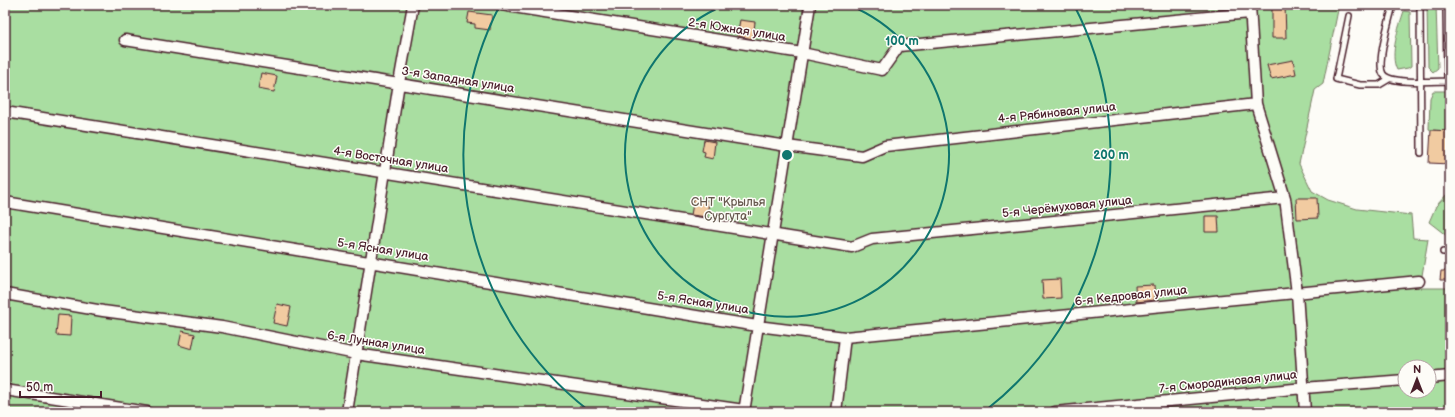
<svg xmlns="http://www.w3.org/2000/svg" width="1455" height="417" font-family="'Balsamiq Sans',sans-serif">
<style>
.green{fill:#a9dea1;stroke:#7a7e66;fill-rule:evenodd}
.building{fill:#f1cba1;stroke:#4a1f2b}
.lines{fill:none;stroke-linecap:round;stroke-linejoin:round}
.lane-casing{stroke:#4a1f2b;stroke-width:8}
.street-casing{stroke:#4a1f2b;stroke-width:13}
.lane{stroke:#fdfcf7;stroke-width:5}
.street{stroke:#fdfcf7;stroke-width:10}
.ring{fill:none;stroke:#0f766e;stroke-width:2}
.labels{text-anchor:middle;dominant-baseline:central;stroke-width:3;stroke-linejoin:round;paint-order:stroke}
.street-label{font-size:12px;fill:#4a1f2b;stroke:#fdfcf7}
.park-label{font-size:12px;fill:#66584e;stroke:#fdfcf7}
.centre{fill:#0f766e;stroke:#fdfcf7;stroke-width:2}
.ring-label{font-size:12px;text-anchor:middle;font-weight:bold;fill:#0f766e;stroke:#fdfcf7;stroke-width:3;stroke-linejoin:round;paint-order:stroke}
</style>
<rect width="100%" height="100%" fill="#fdfcf7"/>
<filter id="ink" filterUnits="userSpaceOnUse"><feTurbulence type="fractalNoise" baseFrequency=".025" numOctaves="2"/><feDisplacementMap in="SourceGraphic" scale="8" xChannelSelector="R" yChannelSelector="G"/><feConvolveMatrix kernelMatrix="1 2 1 2 8 2 1 2 1" color-interpolation-filters="sRGB"/></filter>
<g filter="url(#ink)">
<!-- green -->
<path class="green" d="M5,5H1339L1323,84L1315,90L1299,164L1312,191L1328,200L1357,209L1411,215L1413,238L1428,239L1420,288H1450V412H5ZM1405,367H1429V391H1405Z
M1427,5H1436L1438,68L1433,72L1428,67Z
M1404,11L1410,12L1411,66L1408,68L1397,70C1389,55 1399,26 1404,11Z
M1433,91H1450V131L1431,130L1429,129L1430,98Z
M1450,191V236H1447L1429,222L1436,206Z"/>
<!-- building -->
<path class="building" d="M1272,5H1285L1286,38H1272Z
M469,12L492,15L490,30L475,28V24L467,23Z
M740,20L755,22L753,39L737,36Z
M1293,60L1296,74L1271,79L1267,65Z
M261,73L277,76L274,92L258,89Z
M1431,130L1450,131V164L1429,163Z
M704,140L715,142L713,159L704,157L705,152L702,151Z
M694,198L709,201L707,217L691,215Z
M1296,198H1317L1318,218L1297,219Z
M1205,216H1218L1219,232H1205Z
M1441,271H1450V280H1440Z
M1060,279L1061,298L1043,299L1042,280Z
M1154,285L1155,300L1136,302L1135,286Z
M277,304L291,307L287,326L273,323Z
M58,315L71,316L70,336L56,335Z
M182,331L195,334L192,349L179,345Z"/>
<g class="lines">
<!-- lane casing -->
<g class="lane-casing">
<path id="lane" d="M1395,5L1392,9C1389,22 1376,63 1383,74C1390,85 1437,81 1450,81
M1420,5L1421,153
M1446,5L1447,81
M1349,16L1336,79L1360,85H1379L1389,79
M1443,252H1450"/>
</g>
<!-- street casing -->
<g class="street-casing">
<path id="street" d="M501,5L802,53L882,70L899,46L1250,13
M1250,5L1256,104L1285,198L1297,293L1305,412
M125,40L787,146L862,156L885,146L1256,104
M5,112L852,247L872,239L1285,198
M5,202L757,326L845,337L1419,281
M5,294L103,311L222,327L356,354L744,410
M1429,378L1450,376
M5,390L147,412
M347,412L399,83L413,5
M744,412L810,5
M836,412L845,337
M1055,412L1304,388L1405,380"/>
</g>
<!-- lane -->
<use href="#lane" class="lane"/>
<!-- street -->
<use href="#street" class="street"/>
</g>
</g>
<!-- distance rings -->
<g class="ring">
<path d="M849 5A162 162 0 1 1 725 5"/>
<path d="M588 410A324 324 0 0 1 500 5M1074 5A324 324 0 0 1 986 410"/>
</g>
<g class="labels">
<!-- street labels -->
<g class="street-label">
<text transform="translate(737 30) rotate(9)">2-я Южная улица</text>
<text transform="translate(458 80) rotate(9)">3-я Западная улица</text>
<text transform="translate(1057 113) rotate(-6)">4-я Рябиновая улица</text>
<text transform="translate(391 160) rotate(9)">4-я Восточная улица</text>
<text transform="translate(1067 207) rotate(-6)">5-я Черёмуховая улица</text>
<text transform="translate(383 250) rotate(9)">5-я Ясная улица</text>
<text transform="translate(1131 296) rotate(-6)">6-я Кедровая улица</text>
<text transform="translate(703 303) rotate(9)">5-я Ясная улица</text>
<text transform="translate(376 343) rotate(9)">6-я Лунная улица</text>
<text transform="translate(1228 382) rotate(-6)">7-я Смородиновая улица</text>
</g>
<!-- park labels -->
<g class="park-label">
<text x="728" y="202">CНТ "Крылья<tspan x="728" dy="14">Сургута"</tspan></text>
</g>
</g>
<circle cx="787" cy="155" r="6" class="centre"/>
<g class="ring-label">
<text x="902" y="45">100 m</text>
<text x="1111" y="159">200 m</text>
</g>
<!-- margin -->
<rect width="1455" height="417" fill="none" stroke="#fdfcf7" stroke-width="20"/>
<rect x="10" y="10" width="1435" height="397" fill="none" stroke="#4a1f2b" stroke-width="1.5" filter="url(#ink)"/>
<!-- north arrow -->
<g transform="translate(1417 379)"><circle r="19" fill="#fdfcf7" stroke="#b5a4a5"/>
<path d="M0-3L7 15L0 10L-7 15Z" fill="#4a1f2b"/>
<text y="-6" font-size="11" font-weight="bold" text-anchor="middle" fill="#4a1f2b">N</text>
</g>
<!-- scale -->
<path d="M20 391v6h81v-6" fill="none" stroke="#4a1f2b" stroke-width="2"/>
<text x="26" y="391" font-size="12" fill="#4a1f2b" stroke="#fdfcf7" stroke-width="3" paint-order="stroke">50 m</text>
</svg>
